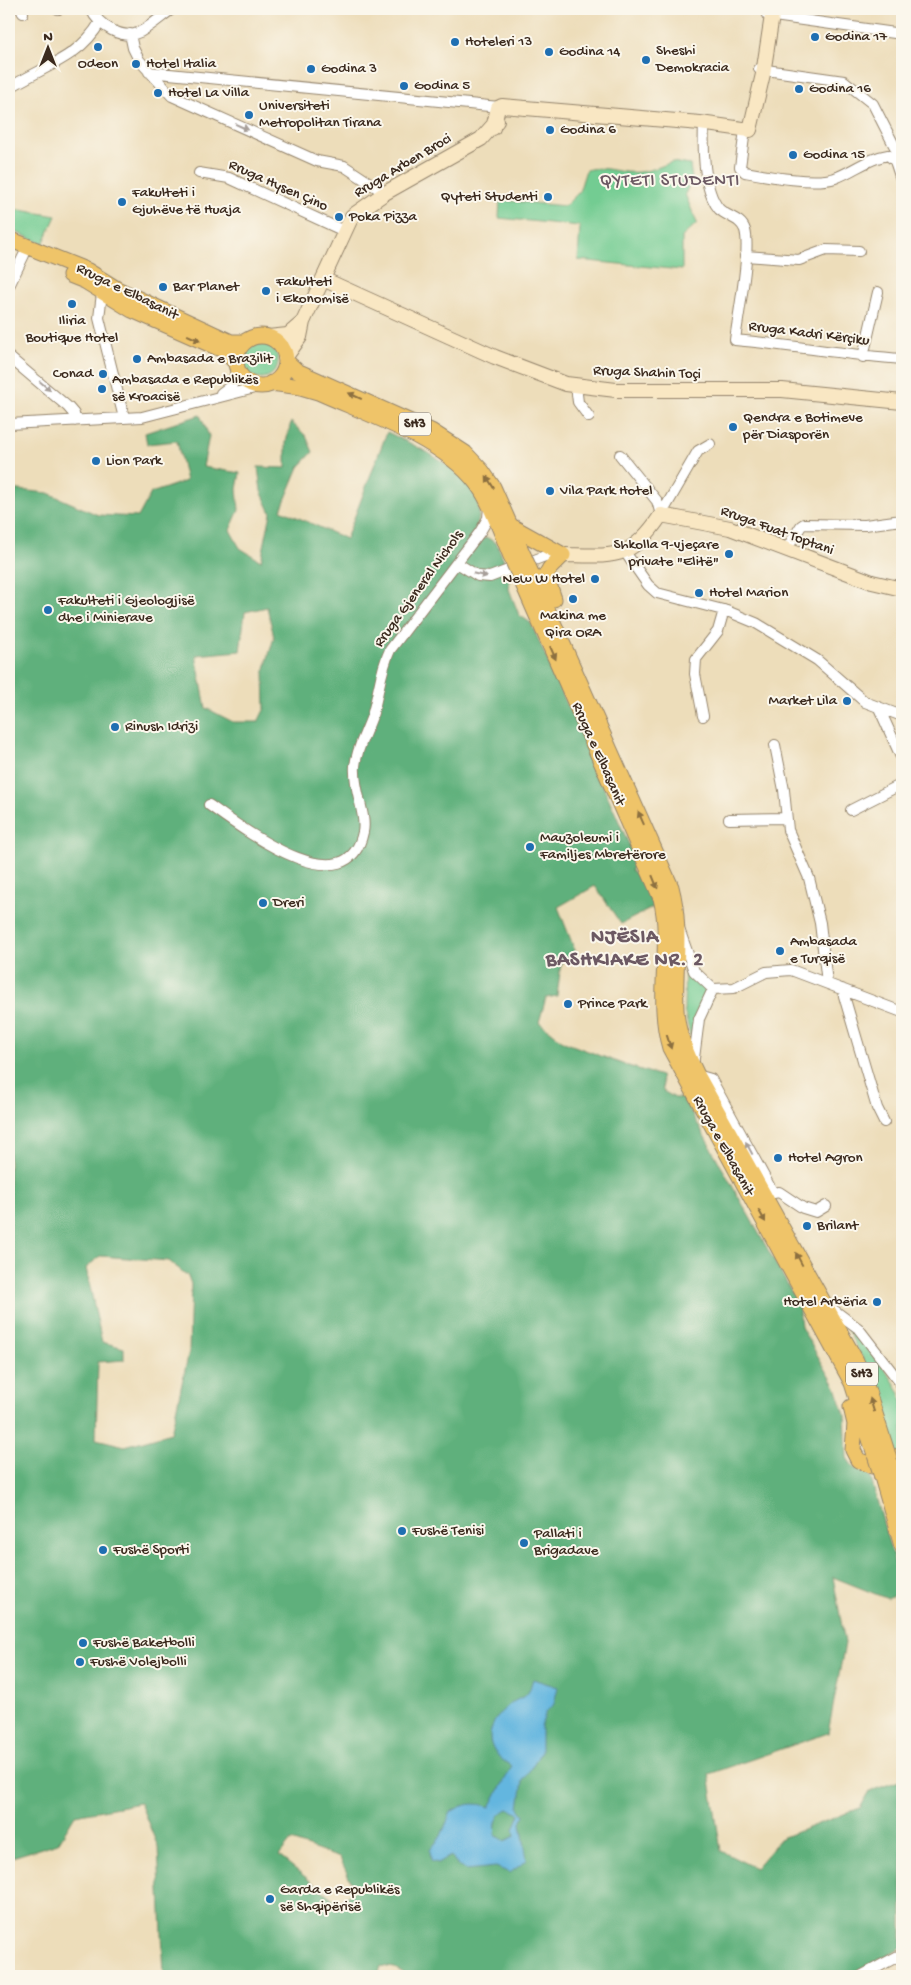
<svg xmlns="http://www.w3.org/2000/svg" width="911" height="1985" font-family="'Gochi Hand',sans-serif">
<style>
.green{fill:#73cc92;stroke:#577b58}
.forest{fill:#5eb07c;stroke:#4c6d4d;fill-rule:evenodd}
.water{fill:#64b6df;stroke:#50707e;fill-rule:evenodd}
.lines{fill:none;stroke-linecap:round;stroke-linejoin:round}
.street-casing{stroke:#94846c;stroke-width:12}
.secondary-casing{stroke:#94846c;stroke-width:16}
.primary-casing{stroke:#94846c;stroke-width:17}
.street{stroke:#fff;stroke-width:10}
.secondary{stroke:#f9e7c3;stroke-width:14}
.primary{stroke:#efc469;stroke-width:15}
.primary-bridge-casing{stroke:#94846c;stroke-width:17;stroke-linecap:butt}
.primary-bridge{stroke:#efc469;stroke-width:15}
.oneway{fill:#a79f9a}
.oneway2{fill:#8c6f40}
.poi-dot{fill:#1f6fb2;stroke:#fbf7ec;stroke-width:2}
.labels{text-anchor:middle;dominant-baseline:central;stroke-width:4;stroke-linejoin:round;paint-order:stroke}
.shield{fill:#fbf7ec;stroke:#75685c;stroke-width:1}
.shield-label{font-size:14px;font-weight:bold;fill:#3b2a1e}
.poi-label{font-size:15px;fill:#3b2a1e;stroke:#fbf7ec;text-anchor:start}
.street-label{font-size:15px;fill:#3b2a1e;stroke:#fbf7ec}
.quarter-label{font-size:18px;letter-spacing:1px;fill:#6c5963;stroke:#fbf7ec}
.district-label{font-size:20px;font-weight:bold;letter-spacing:1px;fill:#6c5963;stroke:#fbf7ec}
</style>
<rect width="100%" height="100%" fill="#fbf7ec"/>
<filter id="ink" filterUnits="userSpaceOnUse"><feTurbulence type="fractalNoise" baseFrequency=".02" numOctaves="2"/><feDisplacementMap in="SourceGraphic" scale="10" xChannelSelector="R" yChannelSelector="G"/><feConvolveMatrix kernelMatrix="1 2 1 2 8 2 1 2 1" color-interpolation-filters="sRGB"/></filter>
<filter id="wash" filterUnits="userSpaceOnUse"><feTurbulence type="fractalNoise" baseFrequency=".0096" numOctaves="4" result="noise"/><feDisplacementMap in="SourceGraphic" scale="20" xChannelSelector="R" yChannelSelector="G"/><feGaussianBlur stdDeviation="1.12" result="paint"/><feColorMatrix in="noise" values="0 0 0 0 0 0 0 0 0 0 0 0 0 0 0 0 0 1.4 0 .05"/><feComposite in="paint" operator="in"/></filter>
<g filter="url(#wash)">
<rect width="100%" height="100%" fill="#edddba"/>
<!-- green -->
<path class="green" d="M672,162L690,165L692,179L685,194L697,223L682,237V270L578,260L580,226L499,218L500,200L565,206L579,192L586,170C601,166 610,170 625,172C643,174 657,168 672,162Z
M14,209L56,216L43,244L9,229V216Z
M244 361a17 17 0 1 1 34 0a17 17 0 1 1-34 0Z
M685,963L693,978L707,990L694,1022L692,1042L684,1010Z
M846,1327C861,1336 899,1383 902,1400C905,1416 902,1435 902,1451L896,1454L874,1381Z"/>
<!-- forest -->
<path class="forest" d="M200,415L209,436L203,467L240,473L237,489L239,510L230,530L240,548L261,561L271,513L261,491L258,467L286,468V442L291,422L306,436L313,452L299,467L281,510L346,539L387,432C416,446 482,475 479,515C479,523 475,530 471,537L480,539L488,538L497,544L510,574L509,589L519,615L531,623L636,860L631,870L640,879L654,907L621,924L595,886L558,907L576,953L561,964L557,996L546,998L539,1022L564,1042L625,1065L661,1076L663,1091L675,1098H683L799,1305L801,1327L836,1387L845,1415L847,1458L854,1468L870,1475L902,1590L888,1599L833,1577L845,1643L828,1733L709,1774L721,1851L755,1868L781,1838L860,1808L870,1791L902,1780V1947L849,1976H408L395,1968L381,1966L378,1976H164L158,1847L140,1803L75,1815L58,1843L9,1858V489L48,493L98,515L138,517L151,493L186,481L177,441L147,444L145,433ZM267,607L274,637L264,672L265,708L258,722H233L206,708L196,655L240,651L245,612ZM100,1256L169,1261L188,1276L191,1284L189,1352L171,1433L125,1446L96,1439L98,1362L124,1360V1348L102,1342L86,1268ZM291,1841L340,1858L355,1890L338,1903L279,1856Z"/>
<!-- water -->
<path class="water" d="M533,1679L558,1687L554,1704L546,1712L541,1726V1752L523,1781L519,1808L524,1815L521,1823L527,1860L510,1873L496,1867L466,1870L458,1866L451,1856L438,1863L431,1861L430,1850L441,1836L451,1812C464,1803 476,1802 490,1807L512,1766C482,1750 484,1725 510,1704C515,1700 522,1698 527,1694C530,1691 531,1684 533,1679ZM508,1809L520,1814L514,1829L515,1836L505,1841L496,1835C494,1824 497,1814 508,1809Z"/>
</g>
<g filter="url(#ink)">
<g class="lines">
<!-- street casing -->
<g class="street-casing">
<path id="street" d="M21,9L23,13
M58,9H59
M91,9C98,25 122,41 140,32C151,26 162,16 172,9
M767,15L902,34
M130,34L133,48L139,60L172,96L317,161L344,166L385,193
M759,69L844,81L873,104L898,153
M149,72L499,107
M9,88C42,67 80,58 100,22
M704,124C703,146 703,190 719,209C727,217 741,218 745,230C751,251 738,316 735,340C791,345 846,355 902,359
M745,130L740,167L745,172C767,176 814,185 835,178C854,171 868,158 888,155L895,161L902,182
M199,173L229,178L344,231
M745,256L799,260L826,250L859,251
M9,286L24,255
M102,293L99,318L124,418
M9,357L68,407L74,414L75,421
M863,357L878,292
M576,386L578,402L589,417
M221,393L232,385L237,368
M9,424L142,417L266,385
M620,455L657,501L661,515
M661,515L698,451L710,444
M786,550L801,526L804,524L865,525L902,520
M625,552L648,585L657,593L727,611L756,623L817,660L865,702L902,716
M457,563L478,576L490,577L545,556L560,555
M879,708L902,759
M703,716L695,674L696,659L718,631L724,610
M775,745L784,790L788,830L809,878L820,923L827,983
M209,805C240,827 347,909 363,832C367,814 353,790 355,766C357,747 366,733 372,716C379,693 380,671 390,650L480,532L488,518L489,507
M851,810L902,784
M729,819L785,818
M679,929L694,971L713,989L734,988L766,972L791,970L902,1012
M842,989L877,1108L884,1122
M693,1066L699,1019L713,989
M697,1075L711,1079L772,1191
M768,1194L779,1192L803,1208L816,1212L826,1206
M827,1305L858,1328L902,1385
M861,1976L902,1954"/>
</g>
<!-- secondary casing -->
<g class="secondary-casing">
<path id="secondary" d="M493,128L498,108L502,106L700,123L750,130L763,74L773,9
M323,279L495,357L566,384L616,390H782L902,402
M268,337L288,335L303,322
M285,358L300,337L303,322L352,216L385,193L481,139L497,121
M563,555C613,556 631,561 661,515L730,528L872,582L902,589"/>
</g>
<!-- primary casing -->
<g class="primary-casing">
<path id="primary" d="M9,239L88,271L117,289L231,342H245
M70,275L85,281L132,310L225,351L236,363
M236 361a25 25 0 1 1 50 0a25 25 0 1 1-50 0Z
M286,361L297,371L431,431L465,453L482,471L493,487L524,557
M271,383L301,387L318,392C371,416 451,441 482,491C495,512 503,538 513,561
M511,526L563,555L550,568L546,575L554,599
M531,573L671,887C682,928 674,968 676,1010C677,1033 687,1055 697,1075L856,1361L865,1382L887,1452
M520,577L661,898C673,947 655,998 670,1048L852,1383L875,1455
M851,1407L855,1424L853,1450L858,1460L872,1466L902,1455
M893,1473L902,1503
M882,1477L902,1546"/>
</g>
<!-- street -->
<use href="#street" class="street"/>
<!-- secondary -->
<use href="#secondary" class="secondary"/>
<!-- primary -->
<use href="#primary" class="primary"/>
<!-- primary-bridge casing -->
<g class="primary-bridge-casing">
<path id="primary-bridge" d="M524,557L531,573
M513,561L520,577
M887,1452L893,1473
M875,1455L882,1477"/>
</g>
<!-- primary-bridge -->
<use href="#primary-bridge" class="primary-bridge"/>
</g>
<!-- one-way arrows -->
<defs><path id="oneway-solid" d="M-6-.8H1V-3.2L6.5 0L1 3.2V.8H-6Z" transform="scale(1.25)"/></defs>
<g class="oneway">
<use href="#oneway-solid" transform="translate(242 127) rotate(24)"/>
<use href="#oneway-solid" transform="translate(45 386) rotate(41)"/>
<use href="#oneway-solid" transform="translate(480 575) rotate(13)"/>
<use href="#oneway-solid" transform="translate(749 1148) rotate(-118)"/>
</g>
<g class="oneway2">
<use href="#oneway-solid" transform="translate(194 338) rotate(24)"/>
<use href="#oneway-solid" transform="translate(355 396) rotate(-155)"/>
<use href="#oneway-solid" transform="translate(490 482) rotate(-122)"/>
<use href="#oneway-solid" transform="translate(553 653) rotate(66)"/>
<use href="#oneway-solid" transform="translate(641 818) rotate(-114)"/>
<use href="#oneway-solid" transform="translate(655 882) rotate(68)"/>
<use href="#oneway-solid" transform="translate(669 1042) rotate(72)"/>
<use href="#oneway-solid" transform="translate(762 1216) rotate(61)"/>
<use href="#oneway-solid" transform="translate(799 1259) rotate(-118)"/>
<use href="#oneway-solid" transform="translate(872 1405) rotate(-107)"/>
</g>
</g>
<!-- markers -->
<g class="poi-dot">
<circle cx="815" cy="37" r="5"/>
<circle cx="455" cy="42" r="5"/>
<circle cx="98" cy="47" r="5"/>
<circle cx="549" cy="52" r="5"/>
<circle cx="646" cy="60" r="5"/>
<circle cx="136" cy="64" r="5"/>
<circle cx="311" cy="69" r="5"/>
<circle cx="404" cy="86" r="5"/>
<circle cx="799" cy="89" r="5"/>
<circle cx="158" cy="93" r="5"/>
<circle cx="249" cy="115" r="5"/>
<circle cx="550" cy="130" r="5"/>
<circle cx="793" cy="155" r="5"/>
<circle cx="548" cy="197" r="5"/>
<circle cx="122" cy="202" r="5"/>
<circle cx="339" cy="217" r="5"/>
<circle cx="163" cy="287" r="5"/>
<circle cx="266" cy="291" r="5"/>
<circle cx="72" cy="304" r="5"/>
<circle cx="137" cy="359" r="5"/>
<circle cx="103" cy="374" r="5"/>
<circle cx="102" cy="389" r="5"/>
<circle cx="733" cy="427" r="5"/>
<circle cx="96" cy="461" r="5"/>
<circle cx="550" cy="491" r="5"/>
<circle cx="729" cy="554" r="5"/>
<circle cx="595" cy="579" r="5"/>
<circle cx="699" cy="593" r="5"/>
<circle cx="573" cy="599" r="5"/>
<circle cx="48" cy="610" r="5"/>
<circle cx="847" cy="701" r="5"/>
<circle cx="115" cy="727" r="5"/>
<circle cx="530" cy="847" r="5"/>
<circle cx="263" cy="903" r="5"/>
<circle cx="780" cy="951" r="5"/>
<circle cx="568" cy="1004" r="5"/>
<circle cx="778" cy="1158" r="5"/>
<circle cx="807" cy="1226" r="5"/>
<circle cx="877" cy="1302" r="5"/>
<circle cx="402" cy="1531" r="5"/>
<circle cx="524" cy="1543" r="5"/>
<circle cx="103" cy="1550" r="5"/>
<circle cx="83" cy="1643" r="5"/>
<circle cx="80" cy="1662" r="5"/>
<circle cx="270" cy="1899" r="5"/>
</g>
<g class="labels">
<!-- shield labels -->
<g class="shield">
<rect x="399" y="412.5" width="32" height="23" rx="4"/>
<rect x="846" y="1362.5" width="32" height="23" rx="4"/>
</g>
<g class="shield-label">
<text x="415" y="424">SH3</text>
<text x="862" y="1374">SH3</text>
</g>
<!-- poi labels -->
<g class="poi-label">
<text x="825" y="37">Godina 17</text>
<text x="465" y="42">Hoteleri 13</text>
<text x="656" y="51">Sheshi<tspan x="656" dy="17">Demokracia</tspan></text>
<text x="559" y="52">Godina 14</text>
<text x="98" y="64" text-anchor="middle">Odeon</text>
<text x="146" y="64">Hotel Italia</text>
<text x="321" y="69">Godina 3</text>
<text x="414" y="86">Godina 5</text>
<text x="809" y="89">Godina 16</text>
<text x="168" y="93">Hotel La Villa</text>
<text x="259" y="106">Universiteti<tspan x="259" dy="17">Metropolitan Tirana</tspan></text>
<text x="560" y="130">Godina 6</text>
<text x="803" y="155">Godina 15</text>
<text x="132" y="193">Fakulteti i<tspan x="132" dy="17">Gjuhëve të Huaja</tspan></text>
<text x="538" y="197" text-anchor="end">Qyteti Studenti</text>
<text x="349" y="217">Poka Pizza</text>
<text x="276" y="282">Fakulteti<tspan x="276" dy="17">i Ekonomisë</tspan></text>
<text x="173" y="287">Bar Planet</text>
<text x="72" y="321" text-anchor="middle">Iliria<tspan x="72" dy="17">Boutique Hotel</tspan></text>
<text x="147" y="359">Ambasada e Brazilit</text>
<text x="93" y="374" text-anchor="end">Conad</text>
<text x="112" y="380">Ambasada e Republikës<tspan x="112" dy="17">së Kroacisë</tspan></text>
<text x="743" y="418">Qendra e Botimeve<tspan x="743" dy="17">për Diasporën</tspan></text>
<text x="106" y="461">Lion Park</text>
<text x="560" y="491">Vila Park Hotel</text>
<text x="719" y="545" text-anchor="end">Shkolla 9-vjeçare<tspan x="719" dy="17">private "Elitë"</tspan></text>
<text x="585" y="579" text-anchor="end">New W Hotel</text>
<text x="709" y="593">Hotel Marion</text>
<text x="58" y="601">Fakulteti i Gjeologjisë<tspan x="58" dy="17">dhe i Minierave</tspan></text>
<text x="573" y="616" text-anchor="middle">Makina me<tspan x="573" dy="17">Qira ORA</tspan></text>
<text x="837" y="701" text-anchor="end">Market Lila</text>
<text x="125" y="727">Rinush Idrizi</text>
<text x="540" y="838">Mauzoleumi i<tspan x="540" dy="17">Familjes Mbretërore</tspan></text>
<text x="273" y="903">Dreri</text>
<text x="790" y="942">Ambasada<tspan x="790" dy="17">e Turqisë</tspan></text>
<text x="578" y="1004">Prince Park</text>
<text x="788" y="1158">Hotel Agron</text>
<text x="817" y="1226">Brilant</text>
<text x="867" y="1302" text-anchor="end">Hotel Arbëria</text>
<text x="412" y="1531">Fushë Tenisi</text>
<text x="534" y="1534">Pallati i<tspan x="534" dy="17">Brigadave</tspan></text>
<text x="113" y="1550">Fushë Sporti</text>
<text x="93" y="1643">Fushë Baketbolli</text>
<text x="90" y="1662">Fushë Volejbolli</text>
<text x="280" y="1890">Garda e Republikës<tspan x="280" dy="17">së Shqipërisë</tspan></text>
</g>
<!-- street labels -->
<g class="street-label">
<text transform="translate(403 166) rotate(-31)">Rruga Arben Broci</text>
<text transform="translate(278 186) rotate(24)">Rruga Hysen Çino</text>
<text transform="translate(127 292) rotate(26)">Rruga e Elbasanit</text>
<text transform="translate(809 334) rotate(7)">Rruga Kadri Kërçiku</text>
<text transform="translate(647 373) rotate(2)">Rruga Shahin Toçi</text>
<text transform="translate(777 531) rotate(20)">Rruga Fuat Toptani</text>
<text transform="translate(419 589) rotate(-54)">Rruga Gjeneral Nichols</text>
<text transform="translate(598 754) rotate(66)">Rruga e Elbasanit</text>
<text transform="translate(723 1146) rotate(61)">Rruga e Elbasanit</text>
</g>
<!-- quarter labels -->
<g class="quarter-label">
<text x="670" y="181">QYTETI STUDENTI</text>
</g>
<!-- district labels -->
<g class="district-label">
<text x="625" y="938">NJËSIA<tspan x="625" dy="23">BASHKIAKE NR. 2</tspan></text>
</g>
</g>
<!-- margin -->
<rect width="911" height="1985" fill="none" stroke="#fbf7ec" stroke-width="30"/>
<!-- north arrow -->
<g transform="translate(48 48)" stroke="#fbf7ec" stroke-width="4" paint-order="stroke">
<path d="M0-4L9 19L0 12L-9 19Z" fill="#3b2a1e"/>
<text y="-8" font-size="14" font-weight="bold" text-anchor="middle" fill="#3b2a1e">N</text>
</g>
</svg>
